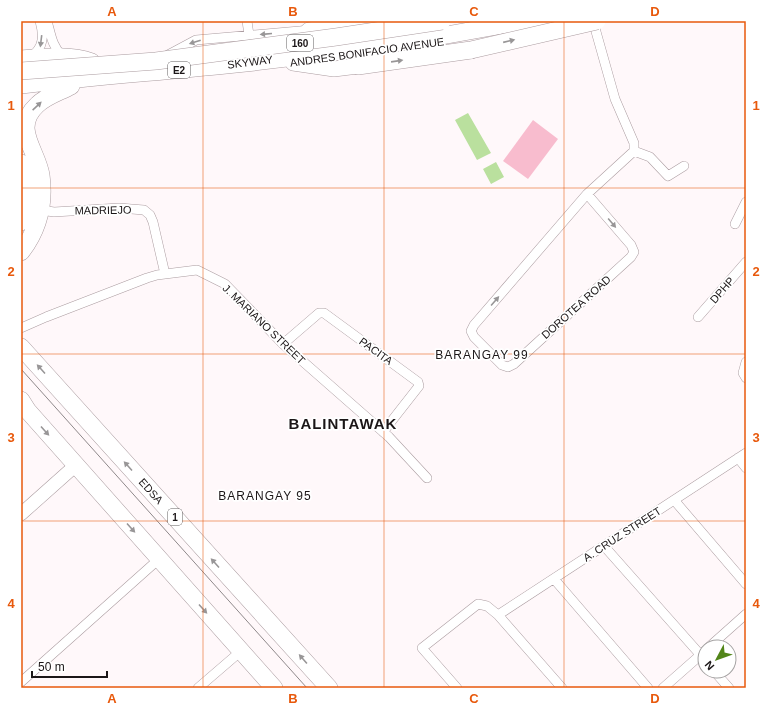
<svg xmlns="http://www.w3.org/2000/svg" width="767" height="709" font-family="Arial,sans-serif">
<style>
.green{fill:#f8bcce}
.water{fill:#bae09e}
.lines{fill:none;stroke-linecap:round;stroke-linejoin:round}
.street-casing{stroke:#ab9ca0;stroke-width:10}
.secondary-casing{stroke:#ab9ca0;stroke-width:14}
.primary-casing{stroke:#ab9ca0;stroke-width:16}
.highway-casing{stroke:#ab9ca0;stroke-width:18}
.street{stroke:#fff;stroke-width:9}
.secondary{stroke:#fff;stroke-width:13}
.primary{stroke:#fff;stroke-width:15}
.highway{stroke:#fff;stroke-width:17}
.tram{stroke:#8f898b;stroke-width:1}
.highway-bridge-casing{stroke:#ab9ca0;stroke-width:18;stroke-linecap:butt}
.highway-bridge{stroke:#fff;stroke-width:17}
.oneway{fill:#989697}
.grid{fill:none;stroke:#e8590c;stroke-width:1;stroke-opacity:0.55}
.labels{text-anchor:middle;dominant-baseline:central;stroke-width:3.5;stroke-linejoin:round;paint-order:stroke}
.shield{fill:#fff;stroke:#5f5c5d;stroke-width:1}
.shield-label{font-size:10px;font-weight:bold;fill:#1b1617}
.street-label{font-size:11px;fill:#1b1617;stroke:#fff}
.neighbourhood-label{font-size:12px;letter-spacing:1px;fill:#1b1617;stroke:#fff}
.district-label{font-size:15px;font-weight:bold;letter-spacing:1px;fill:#1b1617;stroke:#fff}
.neatline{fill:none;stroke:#e8590c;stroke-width:1.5}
.grid-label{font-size:13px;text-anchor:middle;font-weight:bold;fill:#e8590c}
</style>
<rect width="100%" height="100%" fill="#fff8fa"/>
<!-- green -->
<path class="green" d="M533,120L558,139L528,179L503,161Z"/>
<!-- water -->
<path class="water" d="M468,113L491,153L477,160L455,120Z
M496,162L504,177L491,184L483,169Z"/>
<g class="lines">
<!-- street casing -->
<g class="street-casing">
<path id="street" d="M47,21C51,35 52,46 62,56
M247,21L249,35
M168,55L196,40L311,30
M31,57C44,47 44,36 40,21
M634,151L650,157L668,176L684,166
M587,194L631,245L634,252L631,257L514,364L508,367L502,365L474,337L471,331L474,325L587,194L634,151V143L615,99L593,21
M41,210L54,212L119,208L144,210L150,215L153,222L165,274
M735,224L746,202
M698,317L746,262
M21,328L46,317L147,278L157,275L197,270L225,284L283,344L389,437L427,478
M283,344L319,313H324L418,382L419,386L383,432
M746,362L743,373L746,378
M738,458L746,468
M674,500L746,584
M604,546L705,660
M554,579L648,688
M498,615L746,453
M709,647L746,614
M714,671L729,688
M21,682L159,559
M198,688L241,651
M457,688L422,648L478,604L487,606L498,615L562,688
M663,688L705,651"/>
</g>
<!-- secondary casing -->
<g class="secondary-casing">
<path id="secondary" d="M21,514L76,465"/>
</g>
<!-- primary casing -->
<g class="primary-casing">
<path id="primary" d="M512,27L544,21
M21,58C43,56 71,53 92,61
M293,63L334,69L358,66L369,60"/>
</g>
<!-- highway casing -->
<g class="highway-casing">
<path id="highway" d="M309,31L381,21
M358,66L471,50
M21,85C89,77 157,72 226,65C326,55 426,40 524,21
M21,163C28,183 31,202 21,222
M21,252C39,229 45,204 41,175C37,150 12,128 37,105C46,96 60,92 71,86
M21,347L329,688
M21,400L28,411L274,688"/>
</g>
<!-- street -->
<use href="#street" class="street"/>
<!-- secondary -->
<use href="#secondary" class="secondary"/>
<!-- primary -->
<use href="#primary" class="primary"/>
<!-- highway -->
<use href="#highway" class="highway"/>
<!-- tram -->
<path class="tram" d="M21,369L307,688"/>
<!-- highway-bridge casing -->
<g class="highway-bridge-casing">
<path id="highway-bridge" d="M471,50L597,21
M21,71L156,61L336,37L442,21"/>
</g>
<!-- highway-bridge -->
<use href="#highway-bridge" class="highway-bridge"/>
</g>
<!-- one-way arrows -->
<defs><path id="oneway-solid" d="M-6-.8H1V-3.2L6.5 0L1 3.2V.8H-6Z"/></defs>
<g class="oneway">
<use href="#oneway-solid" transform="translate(266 34) rotate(175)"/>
<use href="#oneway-solid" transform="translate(41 41) rotate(97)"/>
<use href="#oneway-solid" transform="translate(509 41) rotate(-13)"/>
<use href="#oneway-solid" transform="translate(195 42) rotate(162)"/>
<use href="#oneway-solid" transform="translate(397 61) rotate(-8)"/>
<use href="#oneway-solid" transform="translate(37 106) rotate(-43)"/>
<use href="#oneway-solid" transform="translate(612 223) rotate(50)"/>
<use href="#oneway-solid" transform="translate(495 301) rotate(-49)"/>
<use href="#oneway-solid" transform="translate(41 369) rotate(-132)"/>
<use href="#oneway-solid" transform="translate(45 431) rotate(48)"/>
<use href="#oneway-solid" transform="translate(128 466) rotate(-132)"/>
<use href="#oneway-solid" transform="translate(131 528) rotate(48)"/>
<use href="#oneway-solid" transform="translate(215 563) rotate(-132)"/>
<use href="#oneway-solid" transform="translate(203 609) rotate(48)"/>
<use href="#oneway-solid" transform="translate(303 659) rotate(-131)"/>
</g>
<!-- grid -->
<path class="grid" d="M203,21V688M384,21V688M564,21V688M21,188H746M21,354H746M21,521H746"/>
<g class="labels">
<!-- shield labels -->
<g class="shield">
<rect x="287" y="35" width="26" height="16" rx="3"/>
<rect x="168" y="62" width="22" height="16" rx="3"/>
<rect x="168" y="509" width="14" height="16" rx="3"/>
</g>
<g class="shield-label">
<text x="300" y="43">160</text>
<text x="179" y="70">E2</text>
<text x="175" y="517">1</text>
</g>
<!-- street labels -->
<g class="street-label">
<text transform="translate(367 52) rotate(-8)">ANDRES BONIFACIO AVENUE</text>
<text transform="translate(250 62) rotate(-7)">SKYWAY</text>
<text transform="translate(103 210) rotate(-1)">MADRIEJO</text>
<text transform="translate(722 290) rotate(-49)">DPHP</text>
<text transform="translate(576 307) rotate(-42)">DOROTEA ROAD</text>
<text transform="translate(264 324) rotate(44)">J. MARIANO STREET</text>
<text transform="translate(376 351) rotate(36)">PACITA</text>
<text transform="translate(151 491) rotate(48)">EDSA</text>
<text transform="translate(622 534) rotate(-33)">A. CRUZ STREET</text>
</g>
<!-- neighbourhood labels -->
<g class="neighbourhood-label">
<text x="482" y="355">BARANGAY 99</text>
<text x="265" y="496">BARANGAY 95</text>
</g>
<!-- district labels -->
<g class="district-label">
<text x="343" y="423">BALINTAWAK</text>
</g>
</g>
<!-- border -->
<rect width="767" height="709" fill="none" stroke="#ffffff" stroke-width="44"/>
<!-- north arrow -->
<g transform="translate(717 659) rotate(229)"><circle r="19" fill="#ffffff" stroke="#a4a2a2"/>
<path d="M0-3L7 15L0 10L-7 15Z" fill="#528519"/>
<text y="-6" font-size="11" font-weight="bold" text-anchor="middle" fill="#1b1617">N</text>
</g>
<!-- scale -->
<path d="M32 671v6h75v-6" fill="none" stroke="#1b1617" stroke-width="2"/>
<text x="38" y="671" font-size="12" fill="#1b1617" stroke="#ffffff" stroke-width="3" paint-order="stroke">50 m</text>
<rect x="22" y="22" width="723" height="665" class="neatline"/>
<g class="grid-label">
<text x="112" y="16">A</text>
<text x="293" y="16">B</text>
<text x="474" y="16">C</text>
<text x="655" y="16">D</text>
<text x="11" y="110">1</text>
<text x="756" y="110">1</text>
<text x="11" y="276">2</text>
<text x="756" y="276">2</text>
<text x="11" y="442">3</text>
<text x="756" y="442">3</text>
<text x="11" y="608">4</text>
<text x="756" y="608">4</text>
<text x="112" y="703">A</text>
<text x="293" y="703">B</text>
<text x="474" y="703">C</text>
<text x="655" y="703">D</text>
</g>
</svg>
